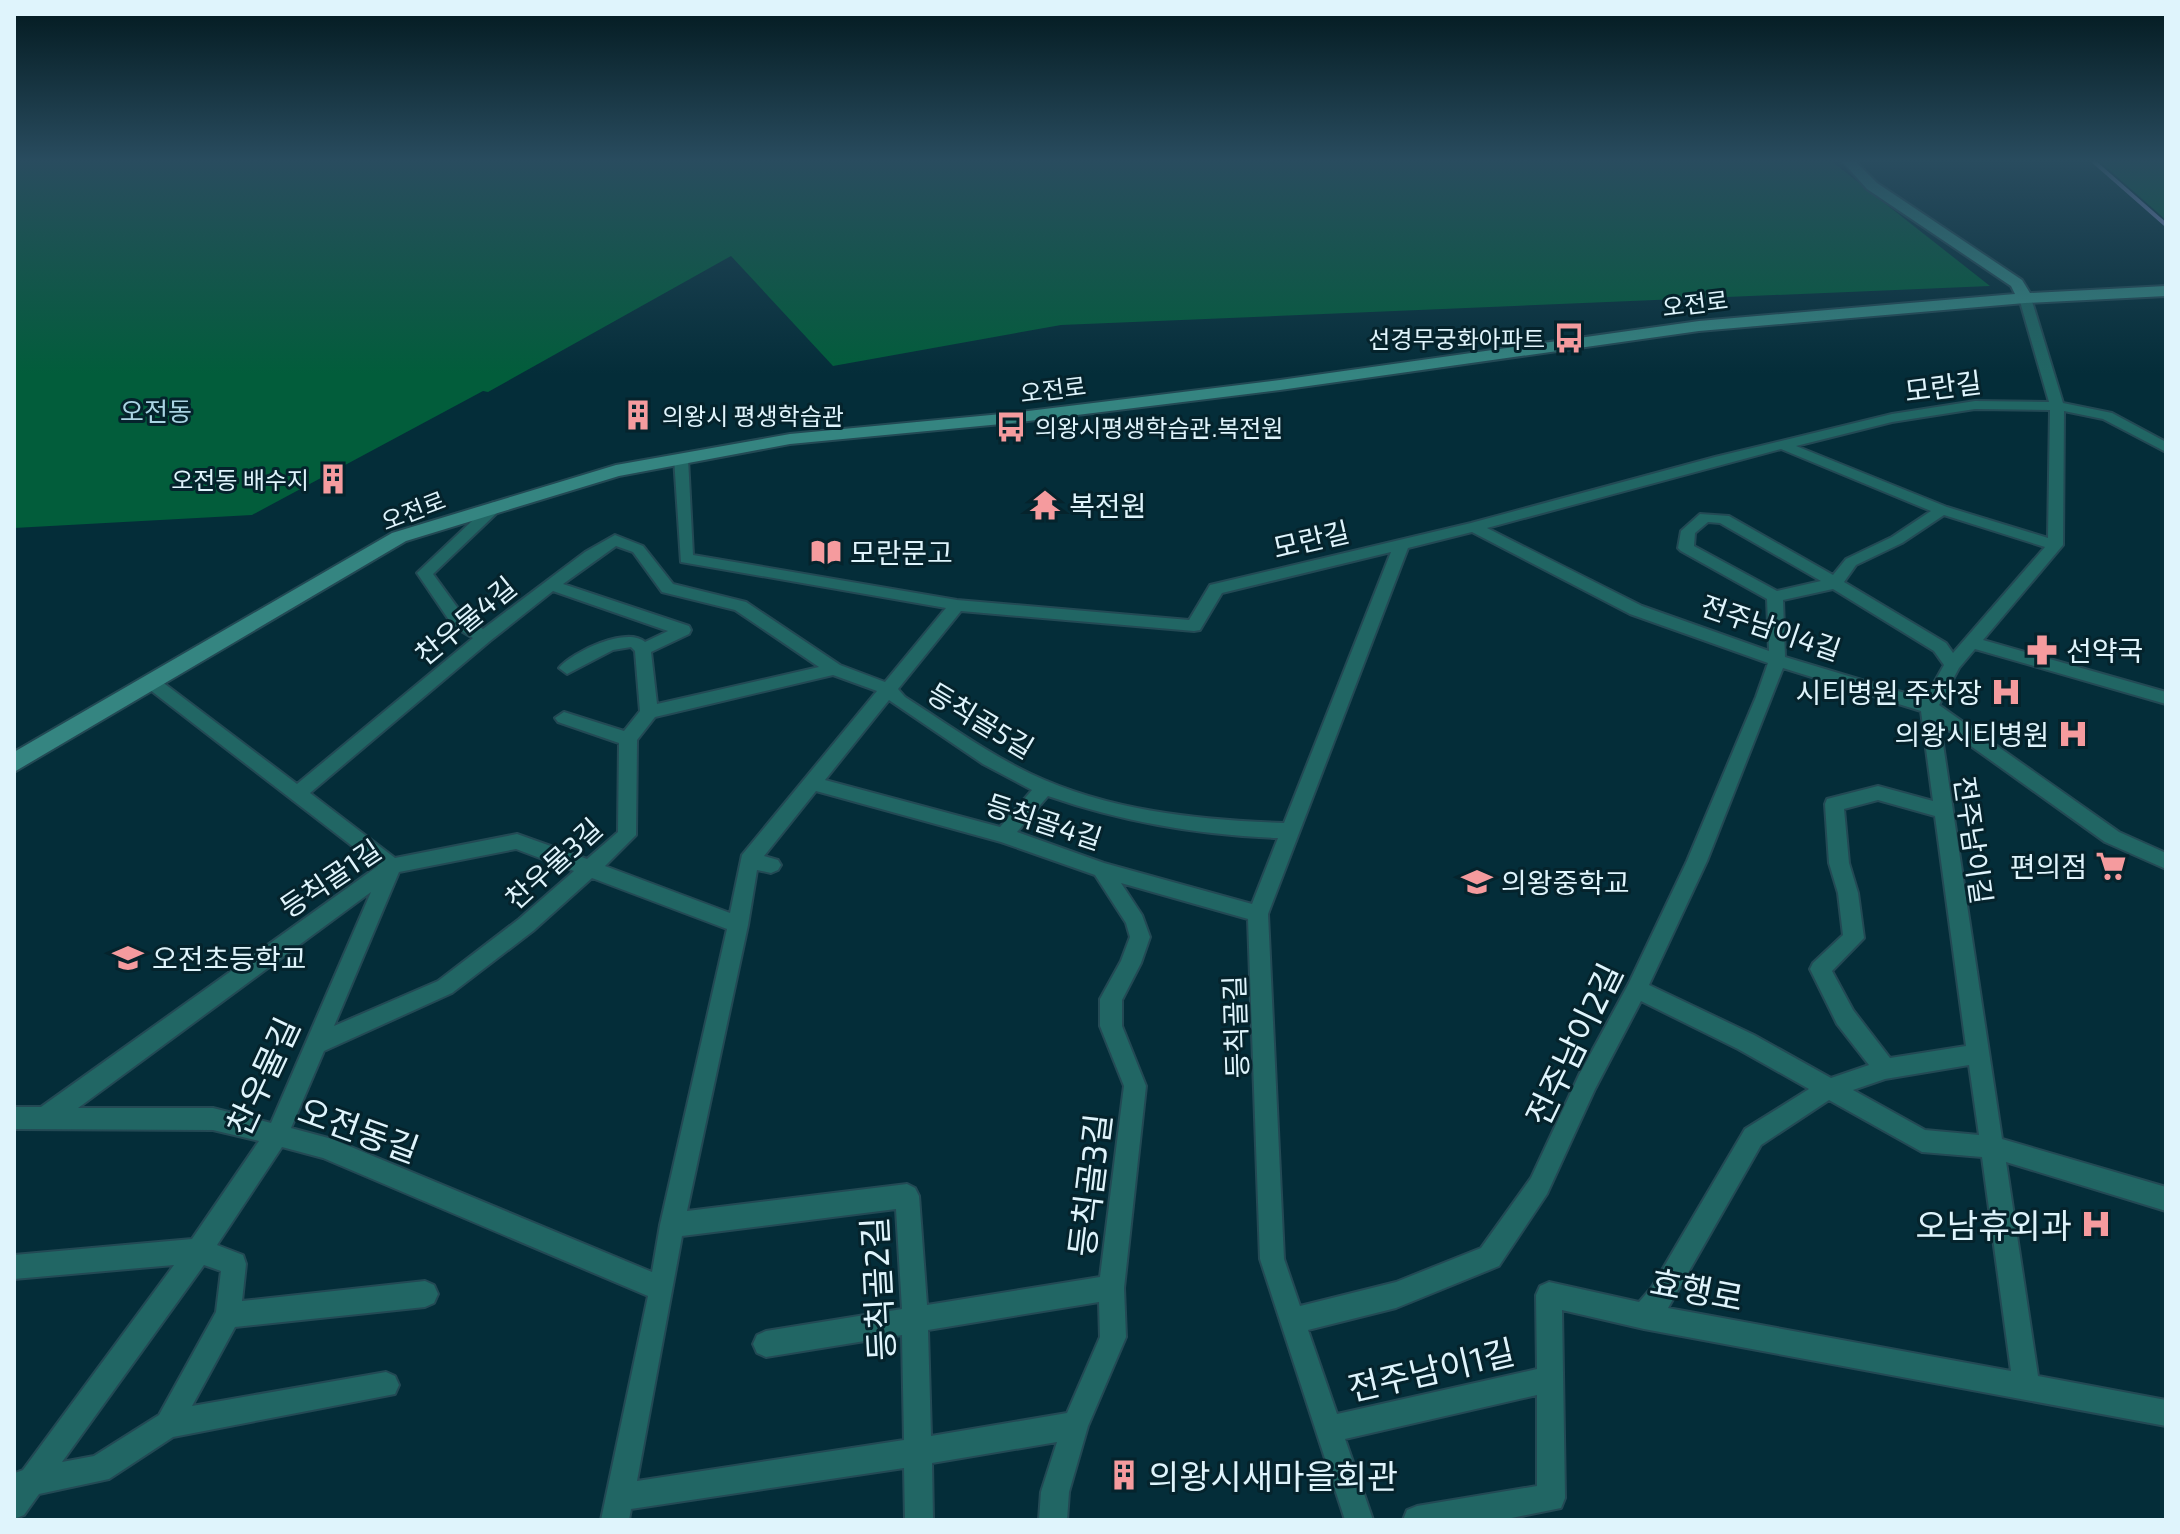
<svg xmlns="http://www.w3.org/2000/svg" width="2180" height="1534" font-family="'Exo 2','Noto Sans KR',sans-serif">
<style>
.green{fill:#025d3b}
.lines{fill:none;stroke-linecap:round;stroke-linejoin:round}
.stream{stroke:#8a8cca;stroke-width:4}
.street-casing{stroke:#234954;stroke-width:4}
.secondary-casing{stroke:#234954;stroke-width:4}
.street{fill:#216664;fill-rule:evenodd}
.secondary{fill:#358581;fill-rule:evenodd}
.labels{text-anchor:middle;dominant-baseline:central;stroke-width:6;stroke-linejoin:round;paint-order:stroke}
.far-street-label{font-size:24px;fill:#dff4fc;stroke:#05232c}
.far-poi-label{font-size:24px;fill:#dff4fc;stroke:#05232c;text-anchor:end}
.far-quarter-label{font-size:26px;fill:#aad4e3;stroke:#05232c}
.street-label{font-size:28px;fill:#dff4fc;stroke:#05232c}
.poi-label{font-size:28px;fill:#dff4fc;stroke:#05232c;text-anchor:start}
.near-street-label{font-size:34px;fill:#dff4fc;stroke:#05232c}
.near-poi-label{font-size:34px;fill:#dff4fc;stroke:#05232c;text-anchor:end}
</style>
<rect width="100%" height="100%" fill="#042d39"/>
<!-- green -->
<path class="green" d="M14,160H1830L1990,286L1061,325L833,366L731,256L488,392L483,391L252,515L14,528Z
M2098,160H2166V220Z"/>
<g class="lines">
<!-- stream -->
<path class="stream" d="M2092,160L2166,225"/>
<!-- street casing -->
<g class="street-casing">
<path id="street" d="M2021,296L2031,298L2063,403L2112,413L2166,442V452L2103,419L2064,411L2063,545L1983,640L2166,692V704L1975,649L1959,668L1939,705L2119,832L2166,853V869L2105,842L1940,724L2002,1139L2166,1187V1211L2006,1162L2038,1376L2166,1400V1426L1644,1329L1562,1310L1565,1498L1561,1508L1502,1520H1403L1407,1510L1417,1506L1537,1486V1395L1345,1439L1373,1520H1345L1260,1259L1248,919L1121,883L1142,915L1150,937L1141,963L1122,1000V1026L1146,1086L1124,1288L1126,1337L1088,1426L1069,1492L1067,1520H1039L1041,1492L1057,1442L932,1463L933,1520H905L904,1468L631,1509L629,1520H601L648,1296L323,1158L282,1147L217,1245L243,1255L246,1264L242,1301L425,1281L434,1285L438,1294L434,1303L425,1307L235,1327L192,1406L386,1372L395,1376L399,1385L395,1394L173,1437L109,1479L39,1494L24,1515L14,1519L15,1473L23,1470L174,1265L14,1279V1255L192,1239L259,1141L213,1130L14,1129V1107H41L378,866L145,686L143,682L145,678H157L297,784L473,638L453,626L417,573L491,503L496,502L503,506L501,509L433,574L465,618L483,629L585,552L615,535L643,546L673,584L746,602L840,665L885,682L946,608L681,562L674,458L681,454L688,458L693,555L957,600L1189,620L1210,585L1471,523L1715,457L1892,414L1975,401L2049,402L2019,298ZM1975,409L2050,410L2048,538L1947,507L1796,446L1892,422ZM1781,449L1931,511L1892,537L1846,559L1833,575L1729,516L1700,514L1681,531L1678,548L1681,551L1767,599L1769,651L1642,606L1487,528ZM1944,515L2045,547L1953,653L1946,643L1844,582L1856,565L1902,543ZM1708,522L1720,523L1821,581L1777,591L1694,546L1695,533ZM1472,532L1630,614L1768,663L1756,697L1687,861L1629,983L1579,1075L1531,1178L1481,1248L1396,1282L1300,1306L1284,1259L1268,914L1408,548ZM616,546L633,552L662,592L735,610L819,667L657,704L651,652L689,634L691,630L689,626L563,584ZM1391,552L1284,823C1199,820 1109,811 1031,774C987,753 946,723 905,697L898,689L961,611L1194,631L1200,630L1222,593ZM1833,589L1934,651L1944,665L1925,699L1785,657L1783,600ZM553,591L668,631L645,642C627,626 572,652 559,668L567,674L613,650L631,647L635,651L640,711L624,731L564,712L555,718L558,722L619,743L618,832L587,859L517,834L395,858L310,793L490,641ZM1783,668L1921,711L1933,801L1878,786L1827,799L1825,804L1829,863L1838,893L1843,935L1813,963L1810,969L1837,1024L1869,1065L1831,1078L1754,1035L1649,985L1707,861ZM833,675L877,691L742,855L730,913L605,866L636,835L637,740L655,717ZM889,700L983,764L1032,790L1000,827L825,780ZM816,791L1001,842L1095,875L1126,923L1130,937L1121,961L1100,999V1026L1124,1086L1100,1277L927,1305L919,1196L915,1188L907,1184L687,1211L748,925L757,870L771,873L778,870L781,865L778,860L764,856ZM1048,796C1123,822 1199,835 1278,838L1252,904L1104,863L1017,832ZM1878,800L1935,816L1966,1046L1890,1058L1853,1010L1832,971L1864,938L1858,893L1849,863L1844,809ZM516,849L574,871L519,919L438,981L334,1026L399,872ZM592,878L727,929L660,1225L652,1272L332,1139L291,1128L324,1051L452,993L533,931ZM371,892L271,1123L213,1108H78ZM1641,1001L1738,1049L1809,1089L1745,1129L1652,1287L1639,1302L1549,1282L1540,1286L1536,1295L1537,1369L1337,1414L1308,1330L1396,1308L1499,1266L1547,1194L1595,1089ZM1969,1065L1979,1135L1925,1130L1853,1090L1885,1079ZM1829,1100L1922,1152L1982,1157L2011,1371L1668,1308L1761,1145ZM896,1209L902,1309L766,1331L757,1335L753,1344L757,1353L766,1357L902,1335L904,1440L637,1481L682,1236ZM204,1265L221,1271L216,1312L159,1415L94,1456L62,1462ZM1099,1302L1100,1337L1067,1413L931,1436L928,1330Z"/>
</g>
<!-- secondary casing -->
<g class="secondary-casing">
<path id="secondary" d="M1841,160H1854L1877,183L2022,280L2030,293L2166,286V296L2025,303L1699,331L1280,390L1012,423L790,444L619,476L406,541L14,772V752L392,533L616,465L790,434L1012,413L1280,380L1699,321L2015,294L2011,286L1867,189Z"/>
</g>
<!-- street -->
<use href="#street" class="street"/>
<!-- secondary -->
<use href="#secondary" class="secondary"/>
</g>
<!-- sky -->
<linearGradient id="sky" x2="0" y2="1"><stop stop-color="#02191f"/><stop offset="0.43" stop-color="#294c5f"/><stop offset="1" stop-color="#294c5f" stop-opacity="0"/></linearGradient>
<rect width="2180" height="374" fill="url(#sky)"/>
<!-- icons -->
<defs>
<g id="bus-bare" transform="scale(2.4)"><path d="M-5-6H5V4H4V6H2V4H-2V6H-4V4H-5ZM-3.5-4V0h7V-4ZM-3.5 1.2v1.5H-2V1.2ZM2 1.2v1.5H3.5V1.2Z" fill="#f59b9e" stroke="#05232c" stroke-width="2.5" paint-order="stroke"/></g>
<g id="building-bare" transform="scale(2.4)"><path d="M-4-6H4V6H1V3H-1V6H-4ZM-2.5-4.3h1.7v1.8h-1.7ZM.8-4.3h1.7v1.8H.8ZM-2.5-1h1.7V.8h-1.7ZM.8-1h1.7V.8H.8Z" fill="#f59b9e" stroke="#05232c" stroke-width="2.5" paint-order="stroke"/></g>
<g id="temple-bare" transform="scale(2.4)"><path d="M0-6L5-2H3V0L6.5 2.5H4V6H1.5V3h-3V6H-4V2.5H-6.5L-3 0V-2H-5Z" fill="#f59b9e" stroke="#05232c" stroke-width="2.5" paint-order="stroke"/></g>
<g id="library-bare" transform="scale(2.4)"><path d="M-6-4Q-3-5.5-.7-3.5V5Q-3 3-6 4ZM6-4Q3-5.5 .7-3.5V5Q3 3 6 4Z" fill="#f59b9e" stroke="#05232c" stroke-width="2.5" paint-order="stroke"/></g>
<g id="pharmacy-bare" transform="scale(2.4)"><path d="M-2-6h4v4h4v4h-4v4h-4v-4h-4v-4h4Z" fill="#f59b9e" stroke="#05232c" stroke-width="2.5" paint-order="stroke"/></g>
<g id="hospital-bare" transform="scale(2.4)"><path d="M-5-5h3v3.5h4V-5h3V5h-3V1.5h-4V5h-3Z" fill="#f59b9e" stroke="#05232c" stroke-width="2.5" paint-order="stroke"/></g>
<g id="supermarket-bare" transform="scale(2.4)"><path d="M-6-5.5h2.5l.6 2H6L4.5 2H-2.5L-4.4-4H-6ZM-1.5 3.2a1.3 1.3 0 1 0 .1 0ZM3 3.2a1.3 1.3 0 1 0 .1 0Z" fill="#f59b9e" stroke="#05232c" stroke-width="2.5" paint-order="stroke"/></g>
<g id="school-bare" transform="scale(2.4)"><path d="M0-5L7-2L0 1L-7-2ZM-4 1L0 2.5L4 1V4Q0 6-4 4Z" fill="#f59b9e" stroke="#05232c" stroke-width="2.5" paint-order="stroke"/></g>
</defs>
<g fill-rule="evenodd">
<use href="#bus-bare" x="1569" y="338"/>
<use href="#building-bare" x="638" y="415"/>
<use href="#bus-bare" x="1011" y="427"/>
<use href="#building-bare" x="333" y="479"/>
<use href="#temple-bare" x="1045" y="505"/>
<use href="#library-bare" x="826" y="552"/>
<use href="#pharmacy-bare" x="2042" y="650"/>
<use href="#hospital-bare" x="2006" y="692"/>
<use href="#hospital-bare" x="2073" y="734"/>
<use href="#supermarket-bare" x="2111" y="866"/>
<use href="#school-bare" x="1477" y="882"/>
<use href="#school-bare" x="128" y="958"/>
<use href="#hospital-bare" x="2096" y="1224"/>
<use href="#building-bare" x="1124" y="1475"/>
</g>
<g class="labels">
<!-- far-street labels -->
<g class="far-street-label">
<text transform="translate(1695 303) rotate(-7)">오전로</text>
<text transform="translate(1053 389) rotate(-7)">오전로</text>
<text transform="translate(413 510) rotate(-21)">오전로</text>
</g>
<!-- far-poi labels -->
<g class="far-poi-label">
<text x="1545" y="338">선경무궁화아파트</text>
<text x="662" y="415" text-anchor="start">의왕시 평생학습관</text>
<text x="1035" y="427" text-anchor="start">의왕시평생학습관.복전원</text>
<text x="309" y="479">오전동 배수지</text>
</g>
<!-- far-quarter labels -->
<g class="far-quarter-label">
<text x="156" y="410">오전동</text>
</g>
<!-- street labels -->
<g class="street-label">
<text transform="translate(1943 386) rotate(-7)">모란길</text>
<text transform="translate(1311 539) rotate(-13)">모란길</text>
<text transform="translate(465 620) rotate(-39)">찬우물4길</text>
<text transform="translate(1771 627) rotate(19)">전주남이4길</text>
<text transform="translate(981 720) rotate(31)">등칙골5길</text>
<text transform="translate(1044 821) rotate(18)">등칙골4길</text>
<text transform="translate(1974 840) rotate(82)">전주남이길</text>
<text transform="translate(553 863) rotate(-42)">찬우물3길</text>
<text transform="translate(330 878) rotate(-34)">등칙골1길</text>
<text transform="translate(1235 1027) rotate(-92)">등칙골길</text>
</g>
<!-- poi labels -->
<g class="poi-label">
<text x="1069" y="505">복전원</text>
<text x="850" y="552">모란문고</text>
<text x="2066" y="650">선약국</text>
<text x="1982" y="692" text-anchor="end">시티병원 주차장</text>
<text x="2049" y="734" text-anchor="end">의왕시티병원</text>
<text x="2087" y="866" text-anchor="end">편의점</text>
<text x="1501" y="882">의왕중학교</text>
<text x="152" y="958">오전초등학교</text>
</g>
<!-- near-street labels -->
<g class="near-street-label">
<text transform="translate(1573 1044) rotate(-64)">전주남이2길</text>
<text transform="translate(262 1076) rotate(-65)">찬우물길</text>
<text transform="translate(359 1129) rotate(20)">오전동길</text>
<text transform="translate(1089 1185) rotate(-83)">등칙골3길</text>
<text transform="translate(877 1289) rotate(-93)">등칙골2길</text>
<text transform="translate(1697 1289) rotate(11)">효행로</text>
<text transform="translate(1431 1369) rotate(-13)">전주남이1길</text>
</g>
<!-- near-poi labels -->
<g class="near-poi-label">
<text x="2072" y="1224">오남휴외과</text>
<text x="1148" y="1475" text-anchor="start">의왕시새마을회관</text>
</g>
</g>
<!-- border -->
<rect width="2180" height="1534" fill="none" stroke="#dff4fc" stroke-width="32"/>
</svg>
